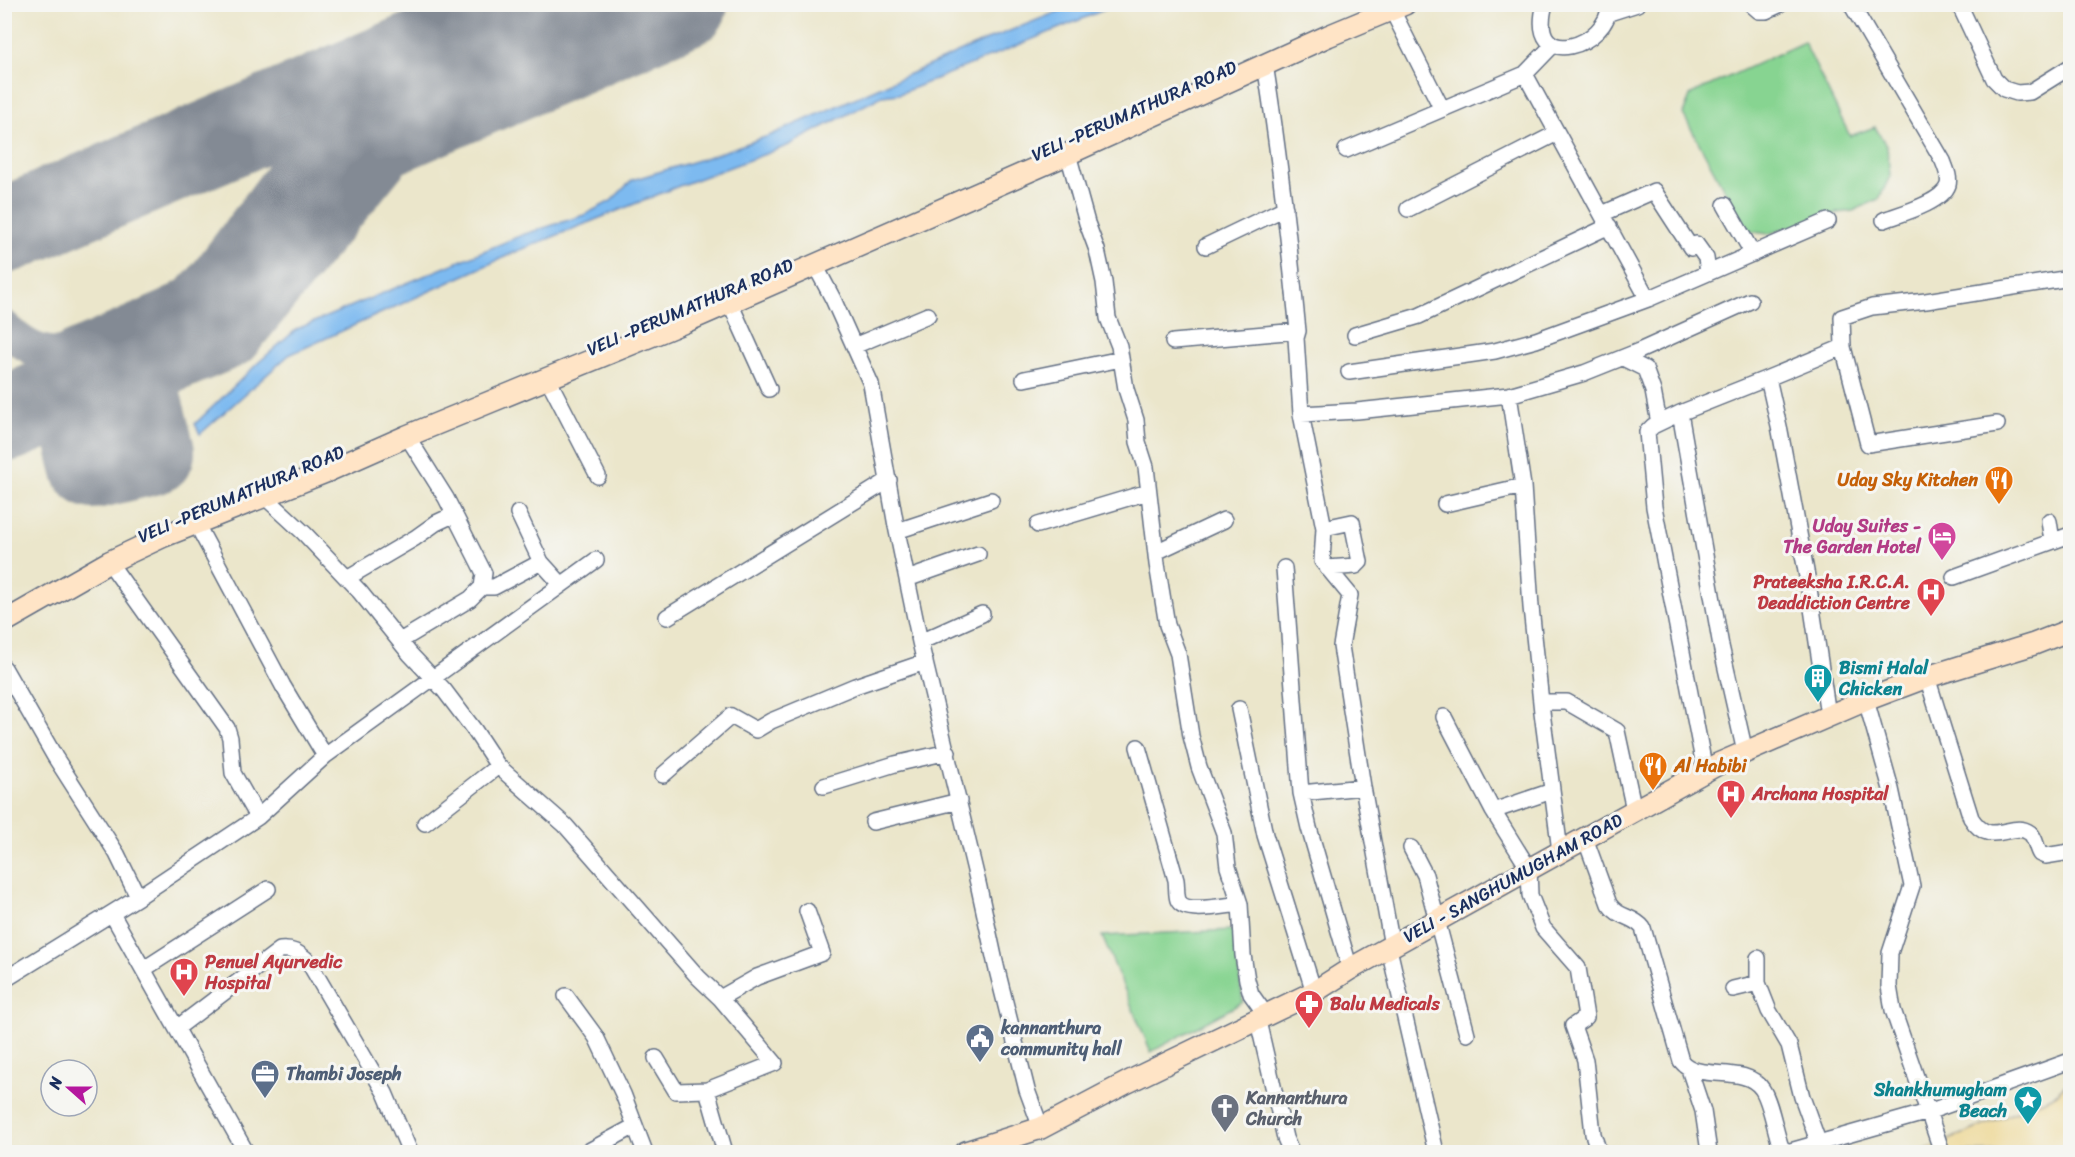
<svg xmlns="http://www.w3.org/2000/svg" width="2075" height="1157" font-family="Sriracha,sans-serif">
<style>
.green{fill:#87d491;stroke:#518278;stroke-width:1.5}
.sand{fill:#eeda9e;stroke:#84847e;stroke-width:1.5}
.water{fill:#7dbaf0;stroke:#4c74a7;stroke-width:1.5}
.lines{fill:none;stroke-linecap:round;stroke-linejoin:round}
.taxiway{stroke:#838a94;stroke-width:34}
.runway{stroke:#838a94;stroke-width:86}
.street-casing{stroke:#646f84;stroke-width:18}
.secondary-casing{stroke:#646f84;stroke-width:24}
.street{stroke:#fff;stroke-width:15}
.secondary{stroke:#ffe4c6;stroke-width:21}
.labels{text-anchor:middle;dominant-baseline:central;stroke-width:6;stroke-linejoin:round;paint-order:stroke}
.street-label{font-size:18px;fill:#1b2f5e;stroke:#f6f6f2}
.food-label{font-size:18px;font-weight:bold;fill:#c56008;stroke:#f6f6f2;text-anchor:end}
.hotel-label{font-size:18px;font-weight:bold;fill:#b23c85;stroke:#f6f6f2;text-anchor:end}
.health-label{font-size:18px;font-weight:bold;fill:#be3a42;stroke:#f6f6f2;text-anchor:start}
.culture-label{font-size:18px;font-weight:bold;fill:#0d838f;stroke:#f6f6f2;text-anchor:start}
.service-label{font-size:18px;font-weight:bold;fill:#4e5e75;stroke:#f6f6f2;text-anchor:start}
.worship-label{font-size:18px;font-weight:bold;fill:#5b616d;stroke:#f6f6f2;text-anchor:start}
</style>
<rect width="100%" height="100%" fill="#f6f6f2"/>
<filter id="ink" filterUnits="userSpaceOnUse"><feTurbulence type="fractalNoise" baseFrequency=".0167" numOctaves="2"/><feDisplacementMap in="SourceGraphic" scale="12" xChannelSelector="R" yChannelSelector="G"/><feConvolveMatrix kernelMatrix="1 2 1 2 8 2 1 2 1" color-interpolation-filters="sRGB"/></filter>
<filter id="wash" filterUnits="userSpaceOnUse"><feTurbulence type="fractalNoise" baseFrequency=".008" numOctaves="4" result="noise"/><feDisplacementMap in="SourceGraphic" scale="24" xChannelSelector="R" yChannelSelector="G"/><feGaussianBlur stdDeviation="1.35" result="paint"/><feColorMatrix in="noise" values="0 0 0 0 0 0 0 0 0 0 0 0 0 0 0 0 0 1.4 0 .05"/><feComposite in="paint" operator="in"/></filter>
<g filter="url(#wash)">
<rect width="100%" height="100%" fill="#ebe6cb"/>
<!-- green -->
<path class="green" d="M1804,42L1850,136L1875,127L1887,147L1890,176L1879,199L1853,211L1838,213L1768,234L1747,231L1683,114L1691,94Z
M1233,930L1243,1002L1151,1052L1102,936Z"/>
<!-- sand -->
<path class="sand" d="M2070,1081V1152H1920L2052,1097Z"/>
<!-- water -->
<path class="water" d="M1077,4L1116,5L899,94L882,96L787,146L679,186L518,251L289,355L200,434L195,424L259,362L297,329L522,235L584,215L611,201L632,180L702,159L771,135L982,42Z"/>
<g class="lines">
<!-- taxiway -->
<path class="taxiway" d="M4,219L23,198L50,182L86,173L130,174L153,166
M4,327C19,342 38,356 61,353L169,306L191,292L203,279L328,113L350,89L375,71L462,35"/>
<!-- runway -->
<path class="runway" d="M4,231L535,4
M4,415L6,419L76,390L94,466L152,452L130,367L222,328L378,137L685,4"/>
</g>
</g>
<g filter="url(#ink)">
<g class="lines">
<!-- street casing -->
<g class="street-casing">
<path id="street" d="M1545,4C1526,75 1611,45 1609,4
M1751,4L1759,11H1766L1781,4
M1851,4L1943,161C1946,169 1950,177 1948,185C1942,203 1900,214 1884,220
M1959,4L1994,79L2004,89L2017,93L2030,92L2070,67
M1392,10L1442,109
M1609,13L1637,4
M1265,64C1279,153 1289,242 1298,331L1296,338L1301,414L1357,411L1509,395L1584,373L1639,351L1750,301
M1525,74L1648,299
M1346,150L1525,74L1553,45
M1068,154L1087,223L1097,250L1104,282L1108,318L1119,346L1126,389L1136,420L1138,442L1146,467L1157,564L1167,625L1178,654L1191,736L1199,767L1224,833L1228,867L1240,904L1243,955L1247,980L1251,994L1266,1015
M1725,205L1753,254
M1408,209L1557,133
M1602,214L1654,191L1691,248L1696,244L1706,258L1708,273
M1206,246L1285,208
M815,265L833,299L871,384L896,526L920,642L978,883L996,966L1027,1090L1041,1128
M730,303L769,389
M1355,335L1419,316L1609,226
M1173,342L1298,331
M854,346L928,315
M1843,347L1868,444L1997,424
M1623,358L1645,369L1653,391L1659,423
M1349,372L1495,351L1536,340L1648,299L1828,221
M548,379L598,476
M1024,379L1121,359
M1509,395L1523,486L1531,607L1542,712L1560,851
M1680,413L1721,646L1745,752
M1301,414L1324,528L1322,561L1350,595L1341,646L1363,787L1392,946L1390,953L1436,1152
M264,496L304,533L360,592L410,654L444,690L475,731L498,766L565,825L698,977L720,998L757,977L822,953L807,911
M1445,504L1523,486
M518,513L541,562L561,584
M2049,521L2052,541
M196,523L283,686L325,756
M1038,525L1148,492
M1324,528L1352,522L1360,562L1356,566L1327,568
M897,531L991,500
M1156,552L1224,520
M109,562L227,728L230,738L233,773L258,817
M1284,568L1301,793L1309,828L1350,969
M1954,577L2070,535
M347,578L415,538L436,523L453,515
M907,579L978,554
M482,587H494L541,562
M667,617L889,480
M400,641L470,599L482,587L484,573L446,498L407,436
M920,642L982,614
M4,668L55,757L117,854L138,897L4,980
M1927,677L1971,818C1991,850 2012,819 2030,833C2036,838 2036,848 2040,854L2045,856L2070,852
M1866,700L1891,789L1912,886L1890,953L1889,986L1893,1010L1942,1152
M1541,702H1567L1617,731L1634,810
M1239,709L1265,835L1314,992
M1828,715L1808,582L1780,431L1768,378L1843,347L1842,317L1872,307L1926,301L2070,278
M1444,717L1493,811L1529,869L1530,895L1543,928L1578,968L1586,1017L1573,1026L1585,1060L1593,1134L1599,1152
M1138,747L1176,880C1177,886 1176,894 1178,900C1184,915 1227,905 1240,904
M1705,771L1654,507L1647,432L1653,426L1680,413L1768,378
M663,775L731,716L756,730L771,721L855,686L925,662
M824,786L895,764L948,752
M1301,793L1363,787
M1493,811L1552,791
M873,822L959,801
M425,823L498,766
M1585,838L1609,904C1619,919 1633,915 1643,928L1681,1061C1698,1083 1745,1063 1762,1089C1771,1102 1775,1132 1781,1147L1787,1152L1928,1112L2070,1061
M1411,848L1425,875L1467,1034
M138,897L258,817L325,756L596,560
M112,914L246,1152
M1758,958V983L1769,1011L1789,1045L1802,1097L1819,1144
M144,969L268,889
M1733,989L1758,983
M566,996L596,1037L623,1094L645,1152
M720,998L775,1063L707,1090L725,1152
M1258,1021L1285,1138L1291,1152
M177,1028L280,950C292,949 298,952 308,961L385,1093L410,1152
M656,1058L676,1091L707,1090
M1689,1069L1703,1111L1709,1152
M587,1152L635,1126"/>
</g>
<!-- secondary casing -->
<g class="secondary-casing">
<path id="secondary" d="M4,622L109,562L164,536L328,471L407,436L685,322L1068,154L1328,36L1405,4
M966,1152L1041,1128L1128,1082L1314,992L1350,969L1718,764L1866,700L1927,677L2034,644L2070,630"/>
</g>
<!-- street -->
<use href="#street" class="street"/>
<!-- secondary -->
<use href="#secondary" class="secondary"/>
</g>
</g>
<!-- icons -->
<defs>
<g id="restaurant-pin" transform="scale(1.5)"><path d="M0 17L-7.5 6A9.5 9.5 0 1 1 7.5 6Z" fill="#e8710a" stroke="#f6f6f2"/><path d="M-5-6h1v4h1v-4h1v4h1v-4h1v5L-1.5 .5V6h-2V.5L-5-1ZM5-6V6H3V1.5H1.5Q1.5-4 5-6Z" fill="#fff"/></g>
<g id="hotel-pin" transform="scale(1.5)"><path d="M0 17L-7.5 6A9.5 9.5 0 1 1 7.5 6Z" fill="#d1479c" stroke="#f6f6f2"/><path d="M-6-4.5h1.5V1H6V5H4.5V3h-9V5H-6ZM-4 0a1.8 1.8 0 1 1 3.6 0ZM.5 0V-2.5h3Q6-2.5 6 0Z" fill="#fff"/></g>
<g id="hospital-pin" transform="scale(1.5)"><path d="M0 17L-7.5 6A9.5 9.5 0 1 1 7.5 6Z" fill="#e0444e" stroke="#f6f6f2"/><path d="M-5-5h3v3.5h4V-5h3V5h-3V1.5h-4V5h-3Z" fill="#fff"/></g>
<g id="building-pin" transform="scale(1.5)"><path d="M0 17L-7.5 6A9.5 9.5 0 1 1 7.5 6Z" fill="#0f9aa8" stroke="#f6f6f2"/><path d="M-4-6H4V6H1V3H-1V6H-4ZM-2.5-4.3h1.7v1.8h-1.7ZM.8-4.3h1.7v1.8H.8ZM-2.5-1h1.7V.8h-1.7ZM.8-1h1.7V.8H.8Z" fill="#fff"/></g>
<g id="pharmacy-pin" transform="scale(1.5)"><path d="M0 17L-7.5 6A9.5 9.5 0 1 1 7.5 6Z" fill="#e0444e" stroke="#f6f6f2"/><path d="M-2-6h4v4h4v4h-4v4h-4v-4h-4v-4h4Z" fill="#fff"/></g>
<g id="civic-pin" transform="scale(1.5)"><path d="M0 17L-7.5 6A9.5 9.5 0 1 1 7.5 6Z" fill="#5c6f8a" stroke="#f6f6f2"/><path d="M-.6-6.5H3V-4.5H.6V-3L4-1V1h2V6H-6V1h2V-1L-.6-3ZM-1.2 2.5V6h2.4V2.5Z" fill="#fff"/></g>
<g id="office-pin" transform="scale(1.5)"><path d="M0 17L-7.5 6A9.5 9.5 0 1 1 7.5 6Z" fill="#5c6f8a" stroke="#f6f6f2"/><path d="M-6-3h4V-5.5h4V-3h4V5H-6ZM-1-4.5V-3h2v-1.5ZM-6 0V1H6V0Z" fill="#fff"/></g>
<g id="sight-pin" transform="scale(1.5)"><path d="M0 17L-7.5 6A9.5 9.5 0 1 1 7.5 6Z" fill="#0f9aa8" stroke="#f6f6f2"/><path d="M0-6L1.8-2.2L6-1.7L2.9 1.2L3.7 5.4L0 3.3L-3.7 5.4L-2.9 1.2L-6-1.7L-1.8-2.2Z" fill="#fff"/></g>
<g id="church-pin" transform="scale(1.5)"><path d="M0 17L-7.5 6A9.5 9.5 0 1 1 7.5 6Z" fill="#6b7280" stroke="#f6f6f2"/><path d="M-1.2-6h2.4v3.5h3.3v2.4h-3.3V6h-2.4V-.1h-3.3v-2.4h3.3Z" fill="#fff"/></g>
</defs>
<g fill-rule="evenodd">
<use href="#restaurant-pin" x="1999" y="480"/>
<use href="#hotel-pin" x="1942" y="536"/>
<use href="#hospital-pin" x="1931" y="592"/>
<use href="#building-pin" x="1818" y="678"/>
<use href="#restaurant-pin" x="1653" y="766"/>
<use href="#hospital-pin" x="1731" y="794"/>
<use href="#hospital-pin" x="184" y="972"/>
<use href="#pharmacy-pin" x="1309" y="1004"/>
<use href="#civic-pin" x="980" y="1038"/>
<use href="#office-pin" x="265" y="1074"/>
<use href="#sight-pin" x="2028" y="1100"/>
<use href="#church-pin" x="1225" y="1108"/>
</g>
<g class="labels">
<!-- street labels -->
<g class="street-label">
<text transform="translate(1134 111) rotate(-24)">VELI -PERUMATHURA ROAD</text>
<text transform="translate(690 307) rotate(-23)">VELI -PERUMATHURA ROAD</text>
<text transform="translate(241 494) rotate(-23)">VELI -PERUMATHURA ROAD</text>
<text transform="translate(1513 878) rotate(-29)">VELI - SANGHUMUGHAM ROAD</text>
</g>
<!-- food labels -->
<g class="food-label">
<text x="1978" y="480">Uday Sky Kitchen</text>
<text x="1674" y="766" text-anchor="start">Al Habibi</text>
</g>
<!-- hotel labels -->
<g class="hotel-label">
<text x="1921" y="526">Uday Suites -<tspan x="1921" dy="21">The Garden Hotel</tspan></text>
</g>
<!-- health labels -->
<g class="health-label">
<text x="1910" y="582" text-anchor="end">Prateeksha I.R.C.A.<tspan x="1910" dy="21">Deaddiction Centre</tspan></text>
<text x="1752" y="794">Archana Hospital</text>
<text x="205" y="962">Penuel Ayurvedic<tspan x="205" dy="21">Hospital</tspan></text>
<text x="1330" y="1004">Balu Medicals</text>
</g>
<!-- culture labels -->
<g class="culture-label">
<text x="1839" y="668">Bismi Halal<tspan x="1839" dy="21">Chicken</tspan></text>
<text x="2007" y="1090" text-anchor="end">Shankhumugham<tspan x="2007" dy="21">Beach</tspan></text>
</g>
<!-- service labels -->
<g class="service-label">
<text x="1001" y="1028">kannanthura<tspan x="1001" dy="21">community hall</tspan></text>
<text x="286" y="1074">Thambi Joseph</text>
</g>
<!-- worship labels -->
<g class="worship-label">
<text x="1246" y="1098">Kannanthura<tspan x="1246" dy="21">Church</tspan></text>
</g>
</g>
<!-- margin -->
<rect width="2075" height="1157" fill="none" stroke="#f6f6f2" stroke-width="24"/>
<!-- north arrow -->
<g transform="translate(69 1088) rotate(291)"><circle r="28" fill="#f6f6f2" stroke="#9ea6b7" stroke-width="1.5"/>
<path d="M0-4.5L10 22L0 15L-10 22Z" fill="#b5179e"/>
<text y="-9" font-size="16" font-weight="bold" text-anchor="middle" fill="#1b2f5e">N</text>
</g>
</svg>
